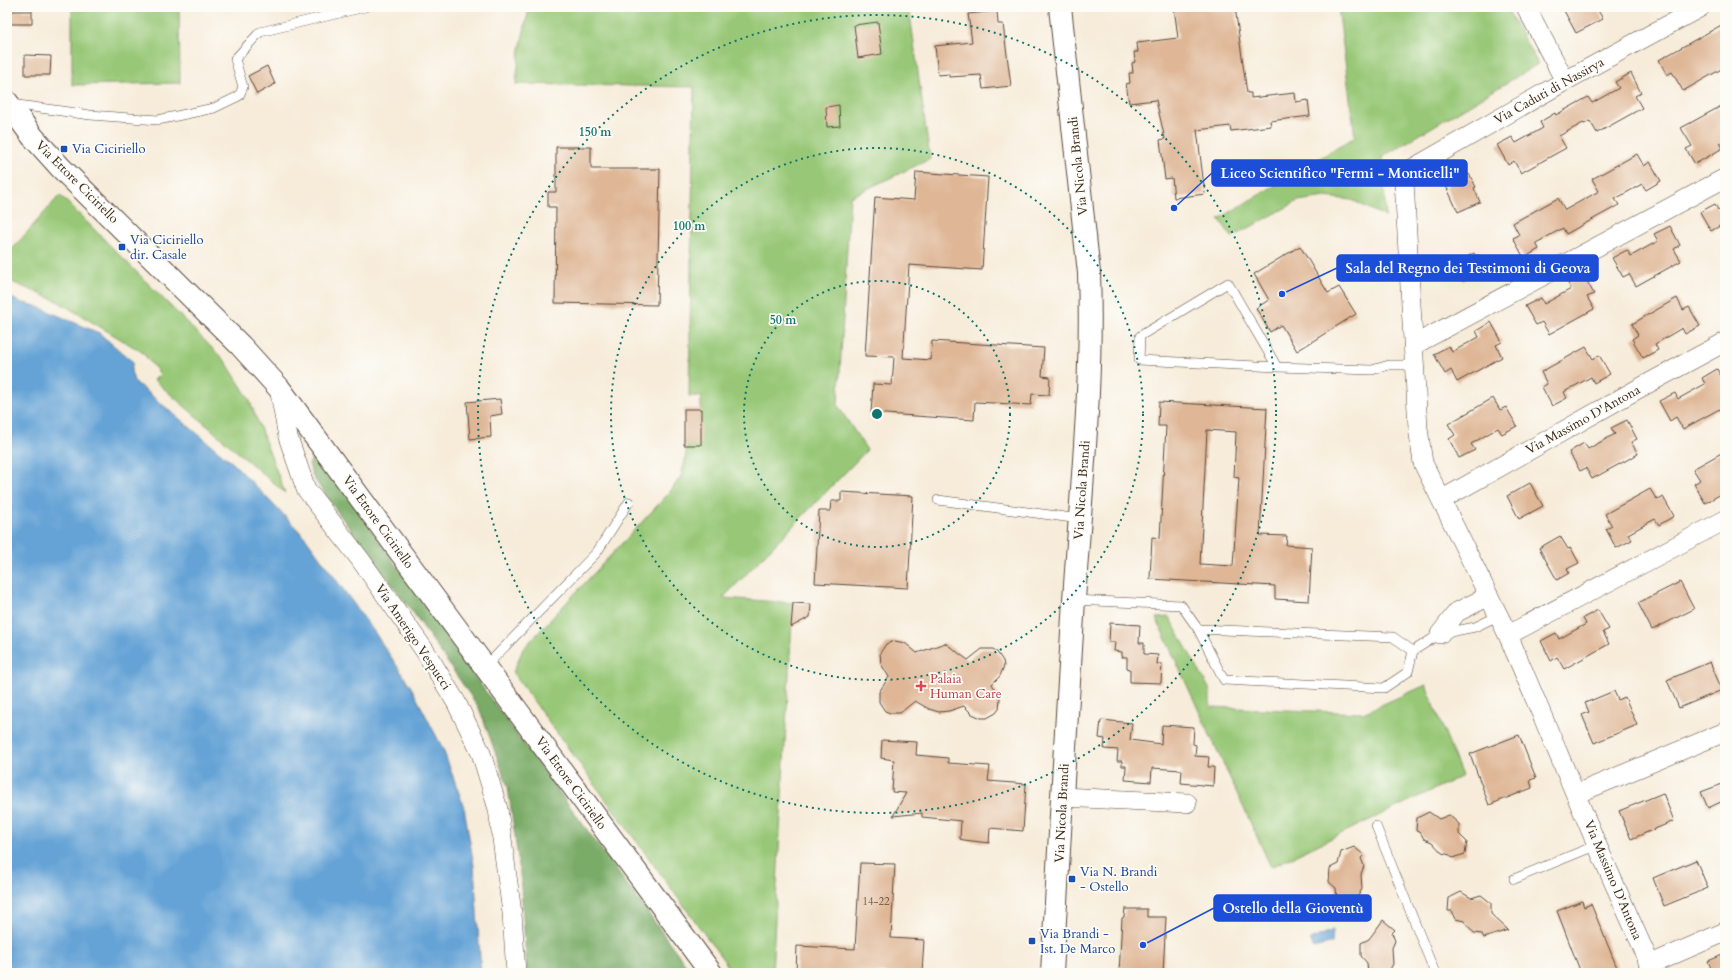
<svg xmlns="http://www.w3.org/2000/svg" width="1732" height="980" font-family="Cardo,serif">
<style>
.green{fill:#98c877;stroke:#6a794a}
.forest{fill:#7aac68;stroke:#5a6b43}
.water{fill:#65a3d6;stroke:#50667a}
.building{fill:#dfb797;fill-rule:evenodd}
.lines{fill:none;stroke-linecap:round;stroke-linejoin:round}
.lane-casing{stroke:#57473a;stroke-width:10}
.street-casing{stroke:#57473a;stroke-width:20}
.secondary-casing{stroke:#57473a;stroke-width:24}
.lane{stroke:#fff;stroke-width:9}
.street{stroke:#fff;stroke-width:19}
.secondary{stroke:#fff;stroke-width:22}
.ring{fill:none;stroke:#0f766e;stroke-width:2;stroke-dasharray:2 4}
.transit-dot{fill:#1a4fb4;stroke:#fdfcf7;stroke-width:1.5}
.health-dot{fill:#e0444e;stroke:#fdfcf7;stroke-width:1.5}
.labels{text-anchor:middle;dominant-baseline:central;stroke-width:3.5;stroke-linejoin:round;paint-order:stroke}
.number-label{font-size:11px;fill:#644d3c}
.street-label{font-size:13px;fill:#3b2a1e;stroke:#fdfcf7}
.transit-label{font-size:13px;fill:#164399;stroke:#fdfcf7;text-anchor:start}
.health-label{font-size:13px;fill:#be3a42;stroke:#fdfcf7;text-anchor:start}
.centre{fill:#0f766e;stroke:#fdfcf7;stroke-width:2}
.ring-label{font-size:12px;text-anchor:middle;font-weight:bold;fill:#0f766e;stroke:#fdfcf7;stroke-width:3.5;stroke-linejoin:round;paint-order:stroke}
.leader{fill:none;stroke:#1d4ed8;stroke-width:1.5}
.callout-dot{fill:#1d4ed8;stroke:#fdfcf7;stroke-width:1.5}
.callout{fill:#1d4ed8;stroke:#1d4ed8;stroke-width:1.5}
.callout-label{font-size:14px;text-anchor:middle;font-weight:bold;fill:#fff}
</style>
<rect width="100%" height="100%" fill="#fdfcf7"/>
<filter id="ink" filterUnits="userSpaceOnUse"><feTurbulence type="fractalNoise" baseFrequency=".025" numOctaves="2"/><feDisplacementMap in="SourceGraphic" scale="8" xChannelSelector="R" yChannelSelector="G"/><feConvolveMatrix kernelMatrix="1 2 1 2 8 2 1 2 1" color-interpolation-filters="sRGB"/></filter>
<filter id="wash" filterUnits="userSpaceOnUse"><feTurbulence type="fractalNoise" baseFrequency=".012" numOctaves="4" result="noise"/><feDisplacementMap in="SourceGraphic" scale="16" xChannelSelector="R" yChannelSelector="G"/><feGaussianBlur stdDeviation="0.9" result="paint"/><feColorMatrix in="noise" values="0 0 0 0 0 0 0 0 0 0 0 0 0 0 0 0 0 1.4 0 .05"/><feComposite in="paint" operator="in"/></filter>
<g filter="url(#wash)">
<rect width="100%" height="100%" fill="#f7ecda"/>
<!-- green -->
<path class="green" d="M72,7H179L180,83L72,85Z
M522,7H909L930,159L850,197L838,406L867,450L723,598L793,603L772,973H733L513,673L523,649L670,492L681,476L685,461L687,445L701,409V396H689L694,87L516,84L520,49L529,8Z
M1338,7H1506L1538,64L1382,157L1386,217L1352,200L1325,197L1298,201L1232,237L1219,219L1355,137Z
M60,195L226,362L249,399L285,493L154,380L160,374L142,352L57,301L7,280V255Z
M1169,617L1210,690V707L1363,713L1426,685L1462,776L1271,867L1156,618Z"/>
<!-- forest -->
<path class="forest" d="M313,455L323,460L453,647L692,973H527L520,873L508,787L479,708L415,615L328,499L313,477L309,465Z"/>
<!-- water -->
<path class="water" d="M7,296L20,302L36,306L99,333L133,362L131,371L134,381L234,464L305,537L375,633L411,687L443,749L464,807L474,866L481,973H7Z
M1333,930L1332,943L1314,948L1310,940Z"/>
<g id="blocks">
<!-- building -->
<path class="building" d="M1174,7H1235L1247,93H1251V98L1295,93L1296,102L1308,100L1310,116L1270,121L1271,126L1231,131L1230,126L1197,130L1205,194L1174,198L1172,178L1165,179L1160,140L1165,139L1156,100L1129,103L1126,84L1130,83L1129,73H1133L1132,63L1135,62L1134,52H1138L1137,43L1178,38Z
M1562,7H1596L1603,19L1576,33Z
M7,11H32V24H7Z
M997,11L998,24H1003L1011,86L983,89L981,75L949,77V74L938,75L935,46L972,42L968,14Z
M878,22L882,54L858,58L854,25Z
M1725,23V67L1683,91L1672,72L1667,75L1659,60Z
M25,55L51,56L50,75H25Z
M267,66L275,84L257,94L248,76Z
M1631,73L1641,93L1635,96L1642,108L1597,133L1590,121L1584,124L1583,123L1559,136L1566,148L1521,173L1514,161L1508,165L1497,145L1512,137L1516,143L1543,128L1540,122L1555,113L1556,115L1588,97L1592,103L1619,88L1615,82Z
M1725,104V140L1720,143L1723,148L1695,164L1686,149L1692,146L1681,128Z
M839,105L840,126L827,127L826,107Z
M556,147H591V169H660L657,305L555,303L556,207H548V192H556Z
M1637,154L1644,166L1650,162L1661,181L1646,190L1642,184L1615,199L1619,205L1566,234L1563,228L1536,243L1539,249L1524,258L1513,238L1519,235L1513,223L1558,198L1565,210L1599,191L1592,179Z
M916,172L988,177L982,270L909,265L903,358L931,360L932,341L1044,348L1042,376L1050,377L1049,395L1032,394L1031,405L975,402L974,420L871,413L873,384L892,385L894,357L865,356L875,197L914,200Z
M1469,174L1476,187L1474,188L1480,202L1458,212L1446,186Z
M1715,204L1718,210L1725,206V223L1711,231L1700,212Z
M1670,226L1680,245L1674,249L1681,261L1636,286L1629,274L1623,277L1612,258L1627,250L1631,256L1658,241L1654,234Z
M1300,246L1328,293L1339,287L1356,314L1297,351L1281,325L1270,332L1256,308L1269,300L1254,274Z
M1474,253L1476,256L1479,255L1486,267L1463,281L1454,264Z
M1583,274L1594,294L1587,297L1594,309L1549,334L1542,322L1536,325L1525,306L1541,298L1544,304L1571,289L1568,283Z
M1677,298L1683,310L1689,307L1700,326L1685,334L1682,328L1655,344L1658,350L1643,358L1632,339L1638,335L1632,324Z
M1491,322L1502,342L1496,345L1502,357L1457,382L1451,370L1445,374L1434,354L1449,346L1452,352L1479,337L1476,331Z
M1586,347L1593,359L1599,355L1610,374L1594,383L1591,377L1564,392L1567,398L1552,406L1542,387L1547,384L1541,372Z
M1717,369L1725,384V406L1683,429L1676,417L1670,421L1659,401L1675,393L1678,399L1705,384L1702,378Z
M1493,398L1500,410L1506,407L1517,426L1502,434L1498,428L1471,444L1475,450L1459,458L1449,439L1455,435L1448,424Z
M500,399L502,414L490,416L491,437L470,439L467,402Z
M1159,402L1267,408L1260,535L1287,536L1286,545L1312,547L1309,601L1275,599V586L1150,579L1152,537L1160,538L1166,426H1158ZM1207,430L1236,432L1234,477L1239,478L1233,566L1200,564Z
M684,409H701V445H684Z
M1627,420L1637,439L1631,442L1638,454L1592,479L1586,468L1580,471L1569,452L1584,443L1588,449L1615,434L1611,428Z
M1725,451V492L1705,503L1694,484L1700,480L1693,469Z
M1530,483L1543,506L1519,519L1507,496Z
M1650,489L1657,500L1663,497L1674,516L1659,525L1655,519L1628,534L1632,540L1616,548L1606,529L1612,526L1605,514Z
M841,492L913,496L908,588L815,583L819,511H830L831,501H841Z
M1560,536L1568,549L1571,548L1579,563L1567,569L1569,573L1557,580L1539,548Z
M1680,582L1694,609L1652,630L1638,603Z
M793,603L811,604L810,617L791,627Z
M1598,610L1609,629L1603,632L1609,644L1564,669L1557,657L1551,661L1541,641L1556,633L1559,639L1586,624L1583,618Z
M1110,623L1140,625L1139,643H1144V654L1158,655L1157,664H1162L1161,683L1130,682V669L1127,668V657H1122V652L1114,651L1115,642H1109Z
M895,641L905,643L917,653L945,643L968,660L982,649H993L997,652L1003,661L1004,666L1000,676L992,684L1000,698L999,709L996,713L987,718H981L972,714L964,706L949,711L939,712L929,709L915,701L900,713H890L885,711L879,702V692L889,677L881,664L880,653L886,644Z
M1710,662L1722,690L1679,708L1667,680Z
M1614,691L1618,700L1625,697L1637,725L1594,743L1582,715L1589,712L1585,703Z
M1101,720L1132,723L1130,740L1161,744L1162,725L1194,727L1193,744L1196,745L1195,756L1209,757L1208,767H1214L1213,786L1181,783L1182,770L1152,768L1151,782L1125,780L1126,766H1122V761H1117L1118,750L1104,749L1105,739L1099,738Z
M1519,735L1536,778L1530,780L1532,788L1489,805L1470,754Z
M882,740L917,742L916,755L948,758V763L990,766L988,781L1026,784L1023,831L990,828L989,843L964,840L960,839L961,821L922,817V813L893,816L906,793L892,792L894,760L881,758Z
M1725,783V800L1708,808L1701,792Z
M1663,793L1674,821L1631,839L1619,811Z
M1429,812L1439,819L1449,815L1459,824V834L1467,842L1465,854L1452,858L1450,855L1442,853L1432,842L1424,839L1420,832L1416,831L1417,818Z
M1354,847L1364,855L1361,858L1364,866L1361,874L1362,889L1358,896L1360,900L1348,906L1337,900L1336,888L1329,882L1330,868L1338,864L1341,852Z
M1696,860L1708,888L1664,906L1653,878Z
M860,863L895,864L891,938L924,940L922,973H796L797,946L855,949Z
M1461,892L1471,898L1481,895L1491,903V914L1508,930L1484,938L1482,934L1474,933L1464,921L1456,919L1452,911H1448L1449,898Z
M1582,901L1584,907L1591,904L1618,970H1616L1617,973H1581L1557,911Z
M1125,909H1147V917H1166L1163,973H1119L1122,918L1124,917Z
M1383,920L1395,930L1392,933L1395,941L1392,948L1393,964L1388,973H1368L1367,963L1361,956V943L1369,939Z
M1725,954V973H1713L1708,961Z"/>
</g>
</g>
<g filter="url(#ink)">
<use href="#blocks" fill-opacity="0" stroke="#57473a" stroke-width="1"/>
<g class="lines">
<!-- lane casing -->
<g class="lane-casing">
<path id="lane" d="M11,104L90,115L158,120L214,108L239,96L243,87L235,59L260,32L365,7
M1277,367L1139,360L1140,336L1228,283L1277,367L1372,370L1389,365H1415
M938,500L1080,519
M1074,600L1181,605L1198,629L1224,680L1384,688L1408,672L1413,651L1440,634L1475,627L1498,616
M1198,629L1393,637L1413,651
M485,667L597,552L629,502
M1376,826L1435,973
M1514,879L1597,845"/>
</g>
<!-- street casing -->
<g class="street-casing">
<path id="street" d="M1526,7L1565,81
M1414,345L1725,178
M279,388L288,437L306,489L360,559L425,651L456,702L481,753L498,809L512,913L516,973
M1441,500L1636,390L1725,342
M1440,634L1457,612L1489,596
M1508,635L1725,520
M1576,794L1725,732
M1062,797L1187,803
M1649,965L1725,932
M1651,973L1646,955L1597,845L1508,635L1423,463L1418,428L1404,181L1410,170L1565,81L1701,7"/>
</g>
<!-- secondary casing -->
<g class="secondary-casing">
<path id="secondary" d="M7,102L33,137L61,168L241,346L279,388L711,973
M1052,973C1059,849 1066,724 1074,600C1081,491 1093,382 1089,273L1060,7"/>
</g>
<!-- lane -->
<use href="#lane" class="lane"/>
<!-- street -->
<use href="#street" class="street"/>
<!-- secondary -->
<use href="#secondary" class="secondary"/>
</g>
</g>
<!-- distance rings -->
<g class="ring">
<circle cx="877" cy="414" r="133"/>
<circle cx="877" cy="414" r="266"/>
<circle cx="877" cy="414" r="399"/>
</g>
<!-- markers -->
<g class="transit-dot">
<rect x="60" y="145" width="8" height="8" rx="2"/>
<rect x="118" y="243" width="8" height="8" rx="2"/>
<rect x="1068" y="875" width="8" height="8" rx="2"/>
<rect x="1028" y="937" width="8" height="8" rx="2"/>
</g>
<path class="health-dot" d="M919 680h4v4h4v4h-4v4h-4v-4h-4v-4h4z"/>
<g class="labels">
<!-- number labels -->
<g class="number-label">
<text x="876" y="901">14-22</text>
</g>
<!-- street labels -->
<g class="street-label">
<text transform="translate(1549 91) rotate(-29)">Via Caduti di Nassirya</text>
<text transform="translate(1078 166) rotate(-96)">Via Nicola Brandi</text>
<text transform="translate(77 182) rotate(45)">Via Ettore Ciciriello</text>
<text transform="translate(1583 420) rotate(-29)">Via Massimo D'Antona</text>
<text transform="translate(1082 490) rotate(-86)">Via Nicola Brandi</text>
<text transform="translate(378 522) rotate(54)">Via Ettore Ciciriello</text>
<text transform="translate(413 637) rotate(56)">Via Amerigo Vespucci</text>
<text transform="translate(571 783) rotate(54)">Via Ettore Ciciriello</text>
<text transform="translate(1062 813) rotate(-87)">Via Nicola Brandi</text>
<text transform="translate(1613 880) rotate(67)">Via Massimo D'Antona</text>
</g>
<!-- transit labels -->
<g class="transit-label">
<text x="72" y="149">Via Ciciriello</text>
<text x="130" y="240">Via Ciciriello<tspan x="130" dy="15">dir. Casale</tspan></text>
<text x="1080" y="872">Via N. Brandi<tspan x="1080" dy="15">- Ostello</tspan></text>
<text x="1040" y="934">Via Brandi -<tspan x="1040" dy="15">Ist. De Marco</tspan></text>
</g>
<!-- health labels -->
<g class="health-label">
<text x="930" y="679">Palaia<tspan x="930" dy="15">Human Care</tspan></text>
</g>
</g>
<circle cx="877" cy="414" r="6" class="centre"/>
<g class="ring-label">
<text x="595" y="136">150 m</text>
<text x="689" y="230">100 m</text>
<text x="783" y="324">50 m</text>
</g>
<!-- callouts -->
<path class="leader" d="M1174 208L1212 173M1282 294L1337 268M1143 945L1214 908"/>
<g class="callout-dot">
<circle cx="1174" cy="208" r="4"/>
<circle cx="1282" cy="294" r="4"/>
<circle cx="1143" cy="945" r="4"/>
</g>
<g class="callout">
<rect x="1212" y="160" width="255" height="26" rx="4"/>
<rect x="1337" y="255" width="261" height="26" rx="4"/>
<rect x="1214" y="895" width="157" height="26" rx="4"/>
</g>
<g class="callout-label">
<text x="1340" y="178">Liceo Scientifico "Fermi - Monticelli"</text>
<text x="1468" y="273">Sala del Regno dei Testimoni di Geova</text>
<text x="1293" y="913">Ostello della Gioventù</text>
</g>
<!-- margin -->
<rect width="1732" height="980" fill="none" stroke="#fdfcf7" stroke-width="24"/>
</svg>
